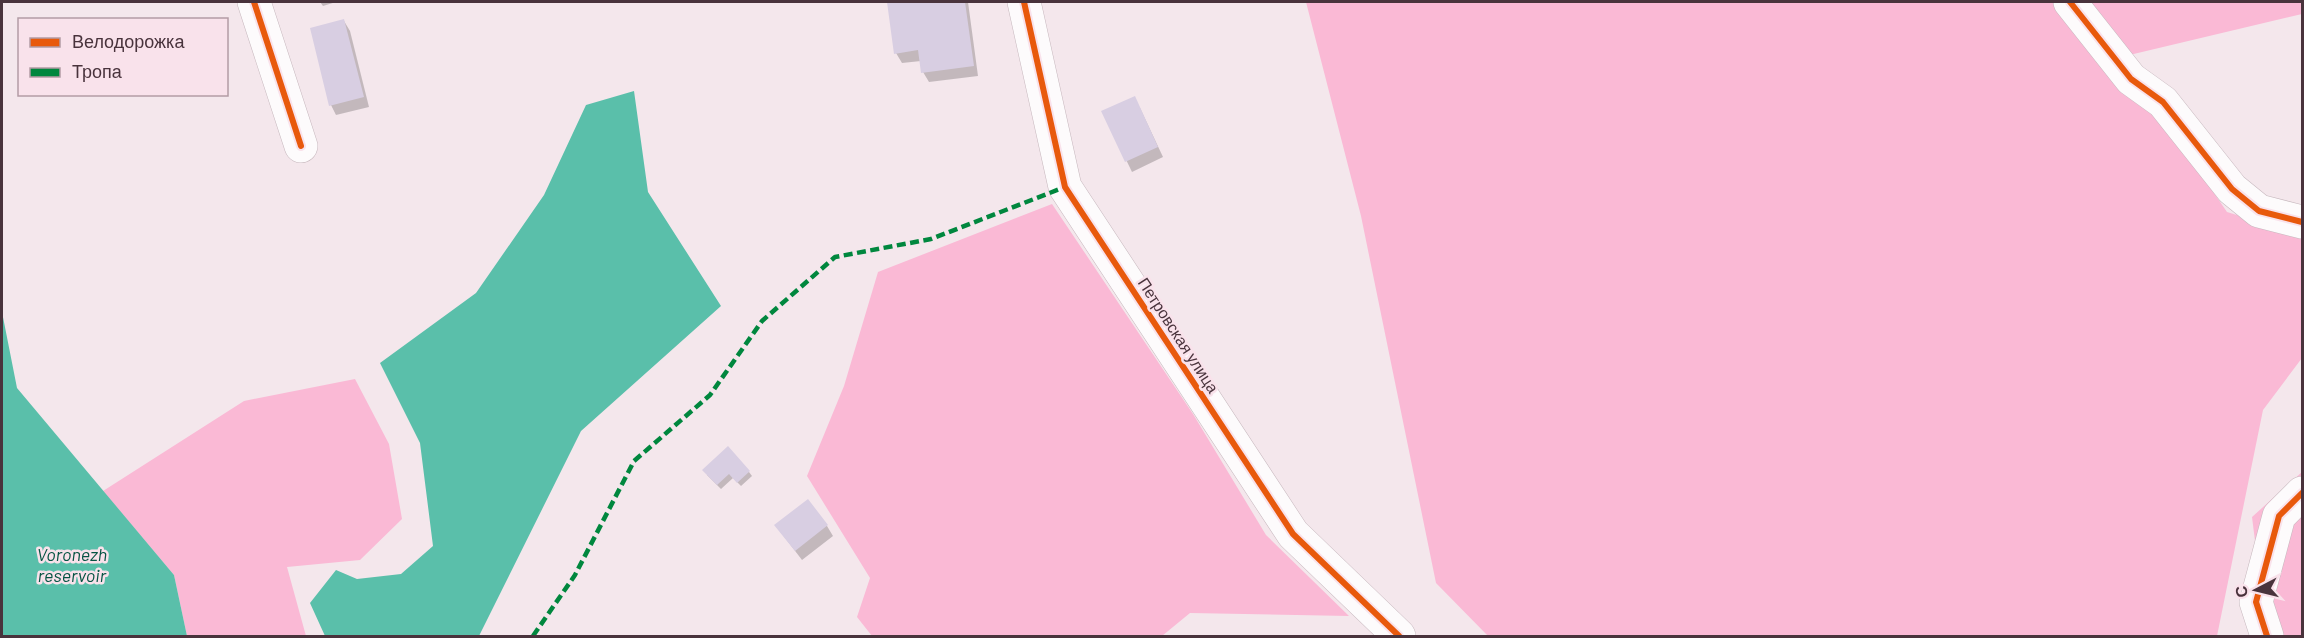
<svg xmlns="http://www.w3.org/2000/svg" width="2304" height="638" font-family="Barlow,sans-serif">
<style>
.green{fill:#fab9d5}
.water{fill:#5abfaa}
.shadow{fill:#0003}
.building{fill:#d8cee2}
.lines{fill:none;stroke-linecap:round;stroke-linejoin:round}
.minor-casing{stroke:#c7b8be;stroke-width:34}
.minor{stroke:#fdfbfc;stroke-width:33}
.quiet{stroke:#00873e;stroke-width:4.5;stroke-dasharray:9 4.5;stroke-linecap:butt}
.cycleway-casing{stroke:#f9e2eb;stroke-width:10}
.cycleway{stroke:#e8590c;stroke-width:6}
.labels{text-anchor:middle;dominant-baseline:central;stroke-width:5;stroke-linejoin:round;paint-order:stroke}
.street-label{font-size:16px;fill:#49333c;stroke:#f9e2eb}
.water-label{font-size:18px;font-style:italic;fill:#055443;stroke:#f9e2eb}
</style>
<rect width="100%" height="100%" fill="#f4e7ec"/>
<!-- green -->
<path class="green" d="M1306,2H2302V14L2121,57L2227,212L2302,235V358L2263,410L2217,636H1488L1436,583L1361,216Z
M1052,204L1193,414L1266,535L1349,616L1190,613L1162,636H872L857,617L870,578L807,476L844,386L878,272Z
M355,379L389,444L402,519L360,560L287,567L306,636H187L174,575L103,491L244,401Z
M2302,472V636H2267L2252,517Z"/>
<!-- water -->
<path class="water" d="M634,91L648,192L721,306L581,431L479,636H325L310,603L336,570L357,579L401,574L433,546L420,443L380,363L476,293L544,195L586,105Z
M2,312L17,388L174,575L187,636H2Z"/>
<!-- shadow -->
<path class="shadow" d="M320,2H336L323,6Z
M888,2H968L978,76L929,82L923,72L921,61L902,63L896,53Z
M344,21L350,31L369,107L336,115L331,105Z
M1140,108L1163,157L1132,172L1103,112Z
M749,472L752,476L741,486L733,478L721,489L707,475Z
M776,526H827L833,536L802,560Z"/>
<!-- building -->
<path class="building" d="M887,2H965L974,66L921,73L918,50L894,54Z
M344,19L364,97L329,106L310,28Z
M1135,96L1158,147L1125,162L1101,111Z
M728,446L750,471L737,483L729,474L717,485L702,470Z
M808,499L828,525L795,551L774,525Z"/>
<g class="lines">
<!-- minor casing -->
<g class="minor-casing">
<path id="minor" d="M254,2L301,146
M1024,2L1065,187L1293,534L1399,636
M2070,2L2131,79L2163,102L2232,189L2259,211L2302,222
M2267,636L2256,602L2279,516L2302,493"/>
</g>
<!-- minor -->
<use href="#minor" class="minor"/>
<!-- quiet -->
<path class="quiet" d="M533,636L575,575L634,461L710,395L762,321L835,257L931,239L1065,187"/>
<!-- cycleway casing -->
<g class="cycleway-casing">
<path id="cycleway" d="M254,2L301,146
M1024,2L1065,187L1293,534L1399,636
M2070,2L2131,79L2163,102L2232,189L2259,211L2302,222
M2267,636L2256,602L2279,516L2302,493"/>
</g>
<!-- cycleway -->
<use href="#cycleway" class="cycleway"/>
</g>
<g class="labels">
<!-- street labels -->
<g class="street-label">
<text transform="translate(1179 335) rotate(57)">Петровская улица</text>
</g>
<!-- water labels -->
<g class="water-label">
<text x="72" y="554">Voronezh<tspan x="72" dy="21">reservoir</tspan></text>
</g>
</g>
<!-- border -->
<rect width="2304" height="638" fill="none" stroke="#49333c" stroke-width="6"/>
<!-- legend -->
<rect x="18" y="18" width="210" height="78" fill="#f9e2eb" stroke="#b39ca5" stroke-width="1.5"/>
<rect x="30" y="38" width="30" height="9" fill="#e8590c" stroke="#b39ca5" stroke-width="1.5"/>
<text x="72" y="48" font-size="18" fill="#49333c">Велодорожка</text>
<rect x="30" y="68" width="30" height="9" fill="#00873e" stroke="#b39ca5" stroke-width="1.5"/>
<text x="72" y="78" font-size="18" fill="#49333c">Тропа</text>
<!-- north arrow -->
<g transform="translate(2256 590) rotate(263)" stroke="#f9e2eb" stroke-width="4.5" paint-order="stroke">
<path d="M0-4.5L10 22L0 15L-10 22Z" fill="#49333c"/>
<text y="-9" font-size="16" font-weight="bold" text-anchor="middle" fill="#49333c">С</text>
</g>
</svg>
